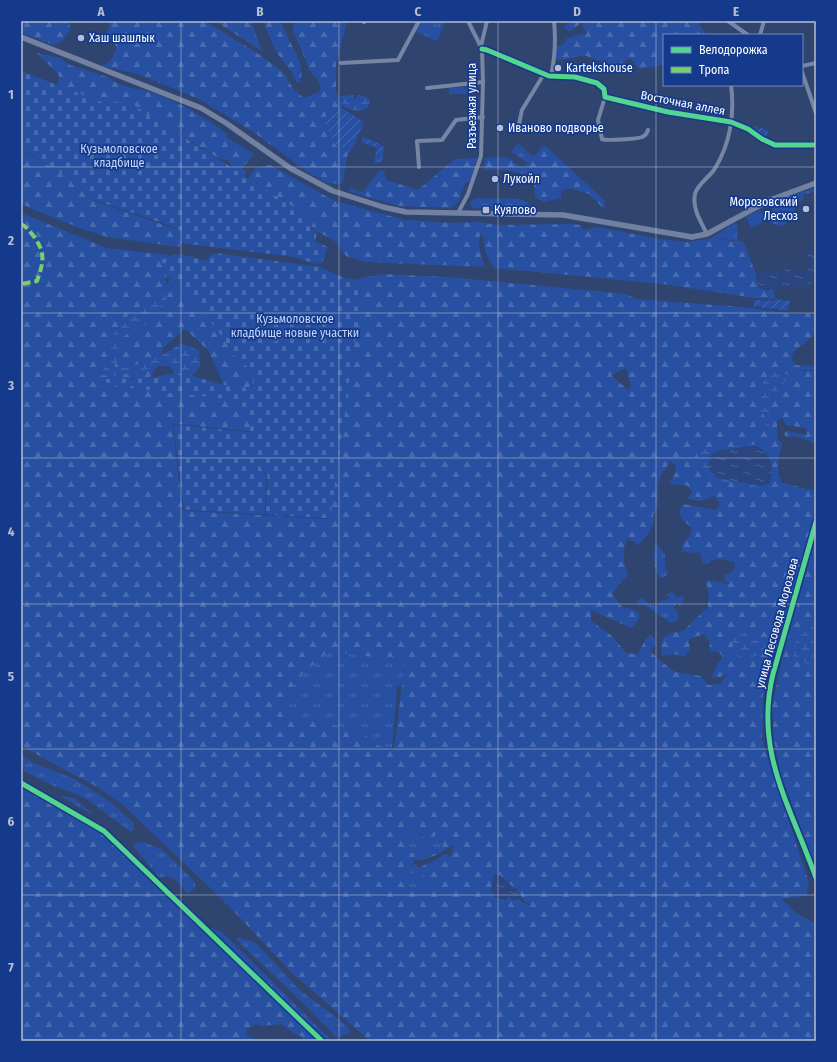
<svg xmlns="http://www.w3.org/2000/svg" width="837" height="1062" font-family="'Fira Sans Condensed',sans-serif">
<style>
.grass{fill:url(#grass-tufts)}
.forest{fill:url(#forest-firs);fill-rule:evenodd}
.wetland{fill:url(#wetland-marsh)}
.cemetery{fill:url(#cemetery-stones)}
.park{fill:#2850a2}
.garden{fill:url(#garden-furrows)}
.water{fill:url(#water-ripples)}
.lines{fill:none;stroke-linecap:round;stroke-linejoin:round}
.stream{stroke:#2a4580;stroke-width:1}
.street{stroke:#7785a5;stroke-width:4}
.secondary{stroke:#7280a1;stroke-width:5.5}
.quiet{stroke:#78d068;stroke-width:4;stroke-dasharray:8 4;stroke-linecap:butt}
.cycleway-casing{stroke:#153a8b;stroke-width:8}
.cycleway{stroke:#53d58f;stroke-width:5}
.grid{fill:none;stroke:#b7becd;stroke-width:1;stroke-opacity:0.55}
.poi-dot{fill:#b7becd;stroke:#153a8b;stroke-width:1.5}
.labels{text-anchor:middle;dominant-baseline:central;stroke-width:3.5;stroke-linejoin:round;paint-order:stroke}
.poi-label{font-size:12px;fill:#fff;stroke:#153a8b;text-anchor:start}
.street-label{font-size:12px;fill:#fff;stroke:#153a8b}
.park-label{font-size:12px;fill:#c3d6fb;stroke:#153a8b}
.neatline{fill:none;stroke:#b7becd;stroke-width:1.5}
.grid-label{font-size:13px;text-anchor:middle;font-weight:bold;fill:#b7becd}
</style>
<defs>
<pattern id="grass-tufts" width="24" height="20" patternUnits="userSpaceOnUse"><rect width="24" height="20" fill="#2850a2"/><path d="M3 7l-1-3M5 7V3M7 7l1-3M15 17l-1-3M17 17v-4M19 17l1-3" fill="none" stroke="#486ab0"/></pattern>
<pattern id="forest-firs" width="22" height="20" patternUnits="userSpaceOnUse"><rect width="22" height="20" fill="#2850a2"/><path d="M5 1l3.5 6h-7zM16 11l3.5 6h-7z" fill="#486ab0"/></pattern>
<pattern id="wetland-marsh" width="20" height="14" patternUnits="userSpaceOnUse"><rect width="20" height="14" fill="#2850a2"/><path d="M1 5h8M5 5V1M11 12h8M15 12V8" fill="none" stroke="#486ab0"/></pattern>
<pattern id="cemetery-stones" width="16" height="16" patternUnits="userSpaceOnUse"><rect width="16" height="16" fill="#2850a2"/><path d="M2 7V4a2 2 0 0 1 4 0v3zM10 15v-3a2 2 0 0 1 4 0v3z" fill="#486ab0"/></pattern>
<pattern id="garden-furrows" width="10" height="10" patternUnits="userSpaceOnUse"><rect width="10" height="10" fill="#2850a2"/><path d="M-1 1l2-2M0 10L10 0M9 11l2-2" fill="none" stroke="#486ab0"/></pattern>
<pattern id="water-ripples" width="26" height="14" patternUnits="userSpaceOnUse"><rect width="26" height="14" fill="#2a4580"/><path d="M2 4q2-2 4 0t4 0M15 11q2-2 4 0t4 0" fill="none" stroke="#4a6193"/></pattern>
</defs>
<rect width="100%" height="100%" fill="#304470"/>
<!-- grass -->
<path class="grass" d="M421,21L445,23L437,41L415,31Z
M469,87L470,89H473V94H449V88Z
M518,143L533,157L527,163L511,151Z
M478,198L521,199L528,203L532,209L473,208L470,204L472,200Z
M735,223L738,226L737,238L739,241L712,238Z
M658,545L665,555V569L668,572L666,576L660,578C654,569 653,557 655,546Z
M673,592L676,598L682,595L684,599L680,606L677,603L673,607L677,611L679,618L675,622L670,623C662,615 652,611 643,604L640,605L636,602L640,598C646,599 648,606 656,606L662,600L666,601L669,598L667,594Z
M330,651L402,661L405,669L400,689V685L397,687L392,748L372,744L363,731L286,716L280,709L302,674Z
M21,754L32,762L74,779L92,790L109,801L134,823V829L132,832L127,829L85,798L72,792L58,788L24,771L21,767Z
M60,796L74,798L95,816Z
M415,830L422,836H440L443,838L442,849C432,858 422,851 410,853L405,848V833Z
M144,842L163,850L196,883C195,888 192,892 187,893C180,885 172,872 160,878L133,846L136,843Z
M409,873L423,874L428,879L427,886L416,891L408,889L404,881V875Z
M212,928L218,931H221L328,1037L329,1041H325L318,1035L210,930Z
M238,937C244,941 251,939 257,944L300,990L345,1024L351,1031L343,1036L336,1037L310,1010L241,944L236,939Z"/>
<!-- forest -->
<path class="forest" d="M21,21H68L71,29L61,42L54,45L21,33Z
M109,21H205L260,55L284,73L294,90L304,98L319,92L321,88L318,80L309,70L301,48L293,32L294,21H347L336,64V92L343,106L335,113L326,115V127L336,146L344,148L348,153L342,184L327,183L306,171L255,133L199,99L138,74L102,66C112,62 113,57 117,47L112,41L105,40V33L109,30Z
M215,21H251L262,51Z
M263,21H281C286,41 307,61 300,83H297L293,74L276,52Z
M572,21H701L699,25L707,35H664V65L639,69L630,58L610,72L609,64L583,55L573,58L556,60V47L564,44L567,38L587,33L583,28V22L570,31L563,28Z
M37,53L60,58L70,65L110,78C118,87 141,89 153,93C178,102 206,117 227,134L226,137L254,154L242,169L247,171L244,176L231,167V164L228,160L218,158L124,99L109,105L57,87L59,77L58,74Z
M544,145L604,200L605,210L589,194L569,188L561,191V198L543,202L535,197L534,181L530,175L504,170H483L485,158L507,157L523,168Z
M21,149L70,178L95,201L181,231V243L179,247L107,237L77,227L21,204Z
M477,158L472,180L465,183L459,201L451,208L399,206L348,191L350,188L362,192L364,191L380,170L384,171L386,180L418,190L455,159Z
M270,165L335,201L405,220L452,223L478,222L499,225L570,224L580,225L584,230L597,227L659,239L688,242L712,238L731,241H743L756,274L757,284L773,288L775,299L754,298L663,284L495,268C487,260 483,248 484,237L480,234L479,245L484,267L366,262L346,256L335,241L311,228L314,220L248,178L256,168Z
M816,188V191L803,195L804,199L795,204V213L783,226L768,222L762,210H772L778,201L784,197Z
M21,213L107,248L168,255L162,260V269L167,285L170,279L176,281L177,287L197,306L217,329L236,358L248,367L254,375V382L249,388L224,385L208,350L185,329L163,348L157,366L150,378L97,379L100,387H122L227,399C247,404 248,413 251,432L173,424L183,510L346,404L350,360L359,327L360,278L384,274L449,277L626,294L636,299L753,308L791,314L816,313V334L794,351L791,358L795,365L816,366V445C807,438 796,437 785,436L784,433L787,431L807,435L806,428L786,425L782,418L777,421V438L782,444C778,459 775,469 782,483L816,491V513L776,649L750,644L736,632V646L774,653L763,694L762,740L809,883L806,896L782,899L796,913L816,924V1041H370L292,973L226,903L123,805L97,787L21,746ZM626,368L631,386L628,390L611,375ZM671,461L676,466V472L670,483C676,486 682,484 688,486L692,492L687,499L700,501L714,496L719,503L718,507L716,510L683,504L679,512L682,520L691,527V534L682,545V551L692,553L700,552L703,564C708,564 709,562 713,560C719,558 728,560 734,562L735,567L733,571L724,576L725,581L730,584C722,584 714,579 706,581L709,596L708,607L683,631L672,633L663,638L661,645L662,656L675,654L684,657L690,650L689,639L704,634L710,642L709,651L719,652L723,658L717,664L712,677H720L728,673L720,684L708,685L701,676L675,672L659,660L650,650L656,645L655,639L650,635L645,640L638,654L626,653L612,636L591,621V610L631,628L637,622L640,614L633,609L622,607L612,594L618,585L628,575C623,561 622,552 627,538L639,545L650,531L654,521L653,516L658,504V485L662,473ZM330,651L401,661L405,669C399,695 399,722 394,749L372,744L363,731L286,716L280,709L302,674ZM415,830L430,840L436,835L443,838L442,849L437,853L430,855L424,852L410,853L405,847V833ZM453,845L451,857L446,854L442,855C436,862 427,862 420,868L415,864L411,868L414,860H423L436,855ZM409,873L423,874L428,879L427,886L416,891L408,889L404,881V875ZM493,876L511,886L516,888V897L520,893L523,900L531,905L523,903L519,899L512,900L509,896L504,901L497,900L492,883Z
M816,537V630L815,624L800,661L816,666V868L781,775L774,740L772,706L785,647Z
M21,785L103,833L320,1041H298L303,1037L295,1034L281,1024L262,1026L256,1024L247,1029V1036L261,1041H21Z"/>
<!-- wetland -->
<path class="wetland" d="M354,95L353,98L356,99L358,95L367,97L370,101C369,115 351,111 343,106L340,96Z
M171,287L166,300L146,324L121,338L114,369C137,366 162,358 181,343L199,350L200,366L192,376L175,373L169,366C153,365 151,369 138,372C124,375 110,376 97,375L106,367L115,331L128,315L159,297Z
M778,369L790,376C784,384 774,391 771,402C768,414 772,423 768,438L765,417L759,409C760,389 759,380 778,369Z
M750,444L755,445L743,447L734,481L763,486L770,483L765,487L759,488L744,483L718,481L706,474L697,455V452L705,449L715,450Z
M815,624V666L800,661L790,653L807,625Z
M741,630L752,639L766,640L769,652L749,658L737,656L733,648V634Z"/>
<!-- cemetery -->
<path class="cemetery" d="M21,71L109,105L124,99L309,217L314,220L310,229L317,232L315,242L328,247L322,263L316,264L294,257L181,243V231L171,226L95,200L70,178L21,148Z
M215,253L320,267L344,278L360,280L359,327L350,360L349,385L330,519L183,510L173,424L250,432C250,413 246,403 227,399L122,387H100L97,379L150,378L175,373L192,376L224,385L249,388L252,386L254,375L248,367L236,358L217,329L197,306L177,287L176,281L165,277L162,269V260C175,249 192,257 206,261L211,255Z"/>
<!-- park -->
<path class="park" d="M760,210L765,221L751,228L746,217Z"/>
<!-- garden -->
<path class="garden" d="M341,108L364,122L354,145L348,153L344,148L336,146L326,127V115L336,113Z
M756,126L759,129L758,131L762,127L765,130L769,129L765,139L750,129Z
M363,137L378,143L384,147L382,162L374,163L377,148L361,142Z
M776,299L790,301L788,311L754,306V300L774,301Z"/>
<!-- water -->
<path class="water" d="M810,250L816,252V280L810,284L801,288L788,286L768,291L759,288L755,275L758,272C763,271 767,272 771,272C783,270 789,267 800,272L806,271L812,263L807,253Z
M755,445C773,455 773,464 770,483L763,486L722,479L713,474L709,469L710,456L716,451Z
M496,874C506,876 509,886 517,889L516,900H512L509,896L504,901C497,901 494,897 491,891L493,875Z"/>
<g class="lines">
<!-- stream -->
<path class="stream" d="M192,254L195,251H201L203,248
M171,287L176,281
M801,370H816
M251,432L173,424L183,510L330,519
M261,467L267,476L265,515"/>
<!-- street -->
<path class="street" d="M728,21L748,35
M364,22L365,21
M760,35L764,21
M481,46L487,21
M482,49L487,50L549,76L575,77L597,83L604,89L605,97L668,112L731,122L748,129L762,139L775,145H816
M341,63L398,60L419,21
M802,66L816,63
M802,72L816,113
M551,76C555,57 556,40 554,21
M427,88L483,82
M605,97L598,120L602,139C605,141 638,139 642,137C645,136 647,133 648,130
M524,130L519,124L522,110L544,74
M419,167L417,141L442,140L456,120L483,117
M458,213L468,194L481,156L483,82L482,49L468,21
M707,234C701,222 692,209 695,194C697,185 709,177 714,170C730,145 735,114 731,85
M21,783L104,831L322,1041"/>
<!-- secondary -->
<path class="secondary" d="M21,37L201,108L226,123L290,168L333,191L383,207L406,212L563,215L692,237L707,234L770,200L816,183
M816,522L773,674C754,752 791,807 816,878"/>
<!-- quiet -->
<path class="quiet" d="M21,224C26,226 28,230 32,234C46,252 44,261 37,281L21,284"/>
<!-- cycleway casing -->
<g class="cycleway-casing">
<path id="cycleway" d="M482,49L487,50L549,76L575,77L597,83L604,89L605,97L668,112L731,122L748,129L762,139L775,145H816
M816,522L773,674C754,752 791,807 816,878
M21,783L104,831L322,1041"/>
</g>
<!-- cycleway -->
<use href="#cycleway" class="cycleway"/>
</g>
<!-- grid -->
<path class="grid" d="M181,21V1041M339,21V1041M498,21V1041M656,21V1041M21,167H816M21,313H816M21,458H816M21,604H816M21,749H816M21,895H816"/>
<!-- markers -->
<g class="poi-dot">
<circle cx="81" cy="38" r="4"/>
<circle cx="558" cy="68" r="4"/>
<circle cx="500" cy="128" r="4"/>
<circle cx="495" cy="179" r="4"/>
<circle cx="806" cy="209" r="4"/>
<rect x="482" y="206" width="8" height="8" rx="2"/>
</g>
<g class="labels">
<!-- poi labels -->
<g class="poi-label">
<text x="89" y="38">Хаш шашлык</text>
<text x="566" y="68">Kartekshouse</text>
<text x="508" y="128">Иваново подворье</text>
<text x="503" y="179">Лукойл</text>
<text x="798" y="202" text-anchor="end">Морозовский<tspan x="798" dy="14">Лесхоз</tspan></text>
<text x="494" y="210">Куялово</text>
</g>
<!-- street labels -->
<g class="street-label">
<text transform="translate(683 103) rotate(11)">Восточная аллея</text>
<text transform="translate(472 106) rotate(-90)">Разъезжая улица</text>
<text transform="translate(777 623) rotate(-75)">улица Лесовода Морозова</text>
</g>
<!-- park labels -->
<g class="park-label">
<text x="119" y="149">Кузьмоловское<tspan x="119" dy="14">кладбище</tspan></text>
<text x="295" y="319">Кузьмоловское<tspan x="295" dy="14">кладбище новые участки</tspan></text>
</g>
</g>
<!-- border -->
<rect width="837" height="1062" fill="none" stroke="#153a8b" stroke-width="44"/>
<!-- legend -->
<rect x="663" y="34" width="140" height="52" fill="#153a8b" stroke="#7389b9"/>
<rect x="671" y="47" width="20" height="6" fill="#53d58f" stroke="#7389b9"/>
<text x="699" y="54" font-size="12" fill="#ffffff">Велодорожка</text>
<rect x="671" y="67" width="20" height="6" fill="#78d068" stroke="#7389b9"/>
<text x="699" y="74" font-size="12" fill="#ffffff">Тропа</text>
<rect x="22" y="22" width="793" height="1018" class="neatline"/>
<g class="grid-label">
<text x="101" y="16">A</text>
<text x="260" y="16">B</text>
<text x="418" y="16">C</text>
<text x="577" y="16">D</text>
<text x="736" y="16">E</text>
<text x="11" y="99">1</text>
<text x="11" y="245">2</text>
<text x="11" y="390">3</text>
<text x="11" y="536">4</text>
<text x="11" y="681">5</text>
<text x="11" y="826">6</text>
<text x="11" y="972">7</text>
</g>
</svg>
